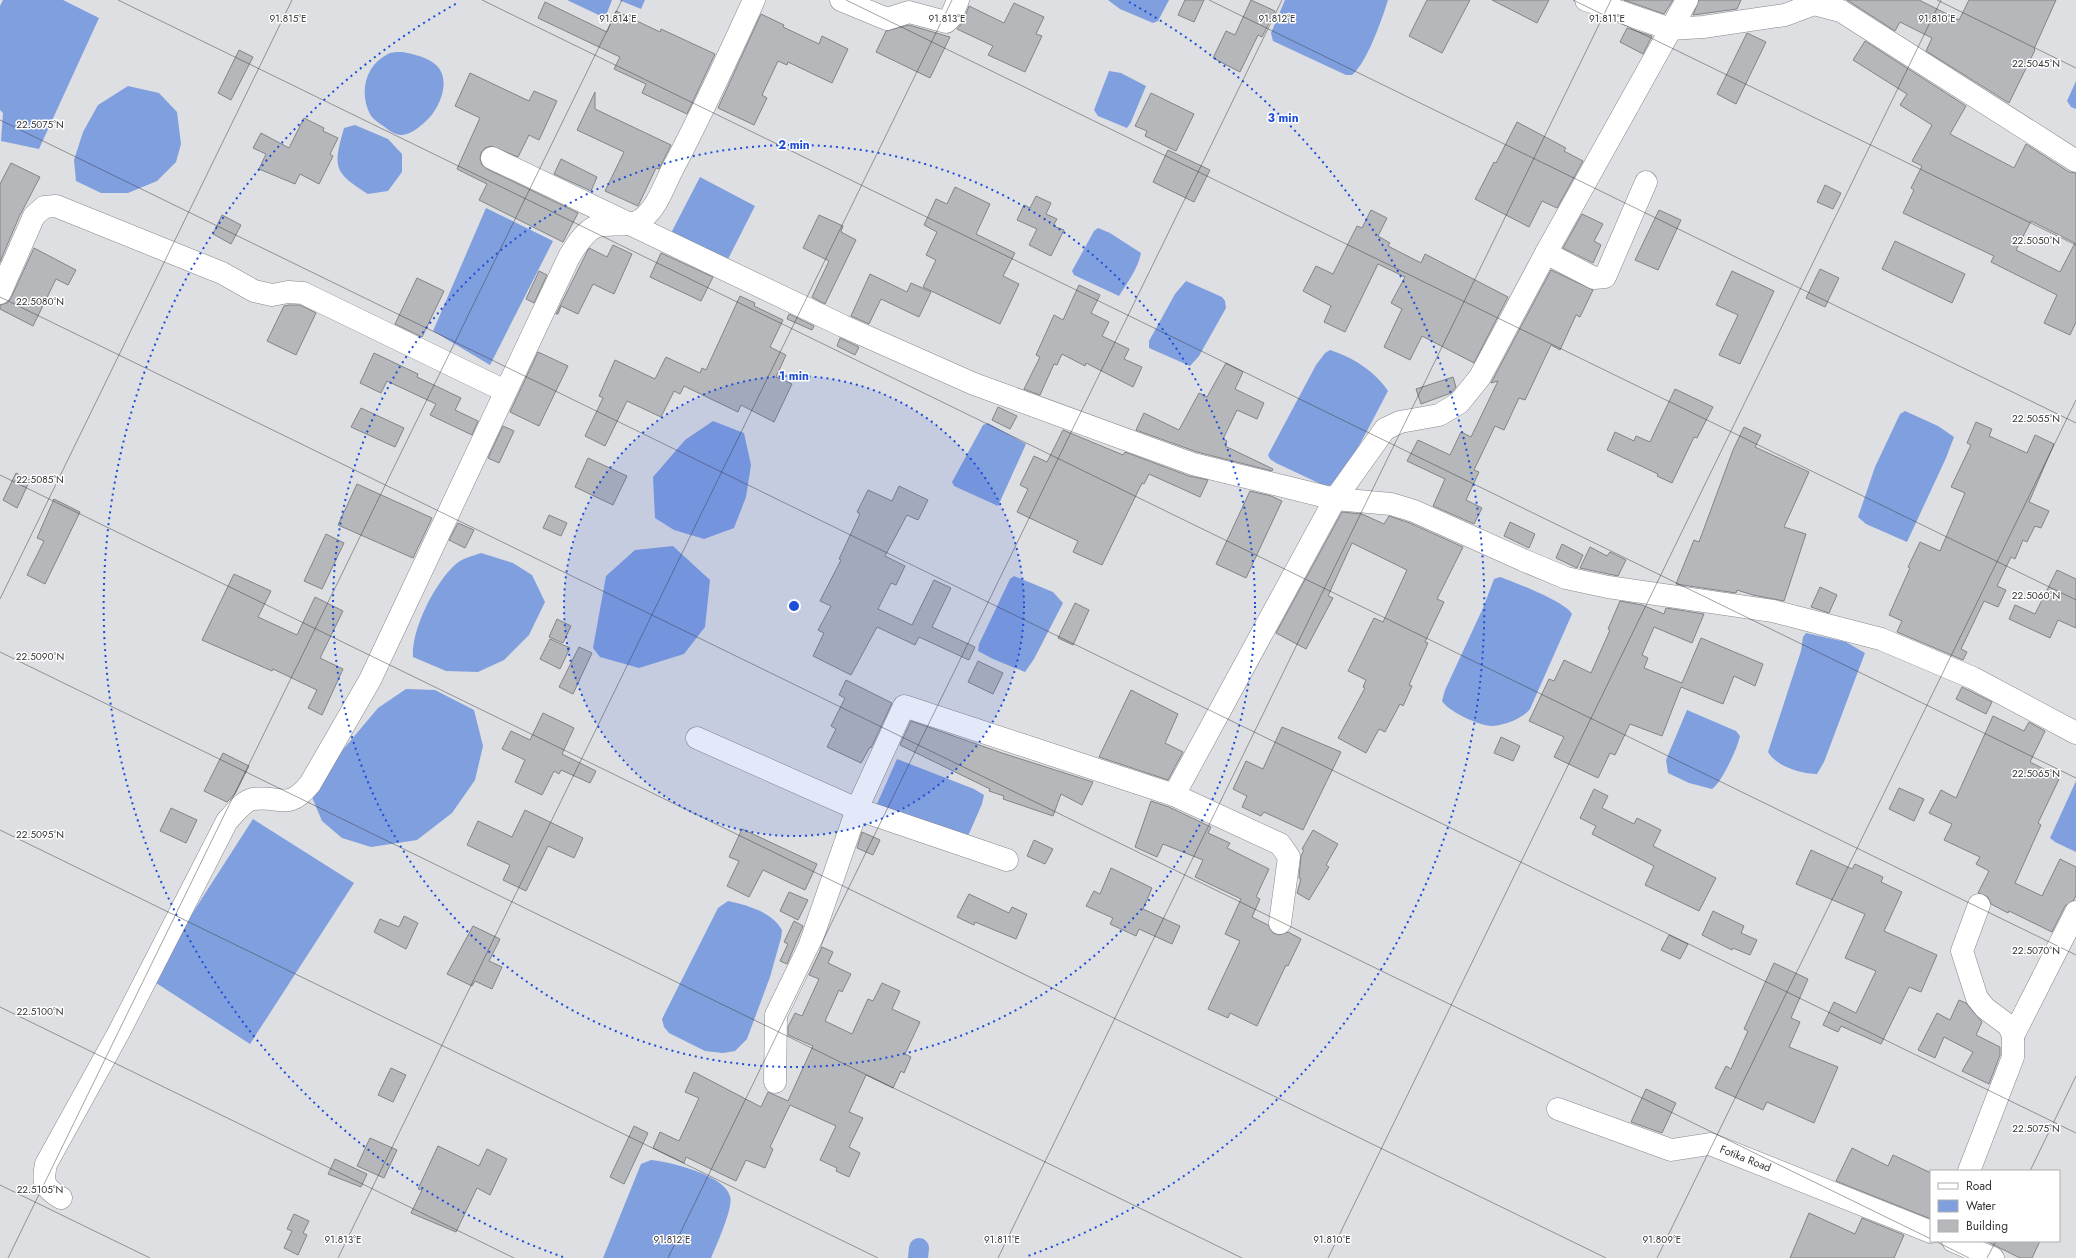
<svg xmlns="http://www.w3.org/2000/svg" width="2076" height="1258" font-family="Jost,sans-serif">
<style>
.water{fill:#809fdf}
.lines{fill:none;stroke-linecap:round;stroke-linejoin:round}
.canal{stroke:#809fdf;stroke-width:20}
.building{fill:#b5b7ba;stroke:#828487;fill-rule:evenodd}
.minor-casing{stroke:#86888b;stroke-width:23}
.minor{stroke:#fff;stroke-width:22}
.ticks{fill:none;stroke:#343435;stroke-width:1;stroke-opacity:0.45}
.ring{fill:none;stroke:#1d4ed8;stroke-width:2;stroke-dasharray:2 4}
.labels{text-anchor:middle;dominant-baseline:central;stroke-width:3;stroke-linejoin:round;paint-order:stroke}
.street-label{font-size:11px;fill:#343435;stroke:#fff}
.ticks-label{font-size:10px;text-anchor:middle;fill:#343435;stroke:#fff;stroke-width:3;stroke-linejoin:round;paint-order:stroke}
.centre{fill:#1d4ed8;stroke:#fff;stroke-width:2}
.ring-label{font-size:12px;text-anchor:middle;font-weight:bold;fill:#1d4ed8;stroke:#fff;stroke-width:3;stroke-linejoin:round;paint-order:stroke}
</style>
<rect width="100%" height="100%" fill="#dddfe2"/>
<!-- water -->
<path class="water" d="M3,0H63L99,18L39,149L1,141L3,113L0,110V6Z
M567,0H612L605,18Z
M619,0H645L641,9Z
M1108,0H1169L1158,21L1153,23L1120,9Z
M1285,0H1388C1382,19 1367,63 1352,75H1346L1273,41L1271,33Z
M402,52C413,54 428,57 436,65C451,79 441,104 430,117C423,124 413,134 402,135C396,135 391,132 386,128C381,124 373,120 370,114C359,93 365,65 388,54C391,52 398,52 402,52Z
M1109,71L1121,73L1146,86L1131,122L1127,128L1098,116L1094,110Z
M2076,81V109L2071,107L2067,101Z
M128,86L159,93L177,112L181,144L176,162L157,181L128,193H101L76,181L74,160L83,132L98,105Z
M355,125L388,139L402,154V172L388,191L368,194C333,172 333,167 344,128Z
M700,177L755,206L725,265L669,237Z
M486,208L553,241L490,365L433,331Z
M1098,228L1110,233L1141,253C1138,269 1127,283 1119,296L1074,275L1072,271L1094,231Z
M1186,281L1222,297L1225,301L1226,308L1199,356L1190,366L1149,348V341L1175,294Z
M1330,350C1352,357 1375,371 1388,391C1378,409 1344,481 1327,487L1276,463L1270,459L1268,455L1316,365L1325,353Z
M1905,411L1938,426L1954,437L1946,458L1907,542L1866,524L1858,517L1875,467L1900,414Z
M713,421L744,433L751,465L746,497L734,528L704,539L674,530L655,518L653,477L685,440Z
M988,423L1026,444L998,506L954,486L952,482L983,425Z
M673,546L710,580L705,627L684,654L639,668L600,657L593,648L606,576L635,550Z
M481,553L513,563L532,575L545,602L529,635L504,660L478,672L446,671L413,657C411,630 435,582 456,564C462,558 473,556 481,553Z
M1014,576L1053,592L1063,603L1034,659L1025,672L993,659L978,651L979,644L1010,579Z
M1500,577C1514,582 1566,602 1572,614L1530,709C1522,719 1505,725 1493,726C1480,726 1449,712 1442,701L1445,690L1483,608L1494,579Z
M1806,633L1846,642L1865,653L1824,762L1817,774C1801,774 1776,766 1768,752L1801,651L1803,637Z
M406,689L435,690L474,710L483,746L475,780L452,813L417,840L371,847L342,838L322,821L309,790L378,708Z
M1687,710L1736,731L1740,736C1738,747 1721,784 1712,789L1689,783L1668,773L1666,760Z
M897,759L974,789L984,795L982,804L968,836L879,807L877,804Z
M2076,781V852L2055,842L2050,838Z
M253,819L354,883L250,1044L150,979Z
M728,901C747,905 772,912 782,930L781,938L770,977L747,1039L735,1051L723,1053L705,1051L669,1033L664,1027L662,1019L718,908Z
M651,1160C671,1162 724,1175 730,1196C734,1207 716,1246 711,1258H603L641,1164Z"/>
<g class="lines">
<!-- canal -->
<path class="canal" d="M918,1258L919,1248"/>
</g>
<!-- building -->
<path class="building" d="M1185,0H1204L1194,22L1178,15Z
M1251,0L1275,11L1262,37L1258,35L1240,72L1213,58L1226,31L1235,35Z
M1427,0H1470L1442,53L1409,36Z
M1492,0H1549L1537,23Z
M1624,0H1673L1664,14Z
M1699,0H1741L1737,9L1693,15Z
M1847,0H1919L1959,20L1969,0H2056L2034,49L2035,50L2009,103L1926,51L1932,38L1900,22L1895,31Z
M545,2L607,32L616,11L660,32L661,29L715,54L687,114L642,93L646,84L614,69L620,57L538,18Z
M1014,3L1044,17L1036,34L1042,36L1025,72L988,55L993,46L957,29L963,22L969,6L1004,23Z
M761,14L784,25L783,27L819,44L822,36L848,49L832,83L788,62L787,65L778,61L762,95L767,98L754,125L718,108Z
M909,25L950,37L930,78L876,52L886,31Z
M1627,28L1652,36L1643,54L1620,42Z
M1747,33L1766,42L1736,104L1717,94Z
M1865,41L1966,106L1950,134L2014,168L2026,144L2069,172L2076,173V322L2070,335L2044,323L2057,295L1991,262L1994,256L1903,213L1914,190L1911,188L1922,166L1912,161L1932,125L1900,105L1907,94L1853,60ZM2031,221L2075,243L2060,272L2016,250Z
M239,50L253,57L231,100L218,93Z
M470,73L529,101L534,91L557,101L539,140L529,135L518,157L491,146L485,148L481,153L480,159L482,165L487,169L578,213L563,242L479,200L487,184L457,169L480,118L455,106Z
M595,92V109L671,145L659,169L656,168L638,206L605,191L624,152L577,130Z
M1151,93L1194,114L1176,151L1145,136L1147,131L1135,126Z
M304,118L324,128L323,131L338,138L330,154L333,156L319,184L300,174L295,184L259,169L266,154L253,148L261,133L289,148Z
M1517,122L1566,148L1564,151L1583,161L1557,208L1542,201L1529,227L1475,199L1494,162L1496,163Z
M1168,150L1210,170L1194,202L1153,182Z
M561,159L597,177L591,191L554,174Z
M11,163L40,177L19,217L0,262V184Z
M1825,185L1841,193L1833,209L1817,202Z
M955,187L990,204L976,234L1015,253L1003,276L1019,284L1000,324L923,287L936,260L926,255L937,232L924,225L936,199L947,204Z
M1036,196L1051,203L1046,214L1057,219L1053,226L1064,230L1051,256L1029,245L1037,229L1017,220L1024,205L1030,208Z
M1371,210L1387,218L1378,236L1390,243L1388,246L1421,263L1425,254L1508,297L1474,363L1422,336L1410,360L1384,347L1402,309L1391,303L1405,277L1378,264L1345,332L1324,322L1331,306L1303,291L1316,266L1333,274L1357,226L1362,228Z
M1659,210L1681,220L1658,270L1635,260Z
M1582,214L1603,224L1594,241L1601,245L1593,263L1563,248Z
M222,215L241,225L231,244L213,234Z
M819,215L843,226L841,232L856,240L825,304L812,297L829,261L803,248Z
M1895,241L1965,274L1952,303L1882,269Z
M613,245L632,254L614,294L593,284L578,314L561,306L558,314H556L589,248L607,257Z
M34,248L76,270L68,285L56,279L33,326L0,309V305L7,303L11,298Z
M661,253L713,277L701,301L650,277Z
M1820,269L1839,278L1825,307L1806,298Z
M1551,270L1593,290L1580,317L1576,315L1560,350L1551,345L1525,400L1519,398L1504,430L1495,426L1474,470L1479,472L1466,500L1482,508L1474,524L1433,506L1445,479L1407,461L1418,440L1450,455L1461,432L1471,437L1498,381L1491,383Z
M539,271L547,275L534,303L526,299Z
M1732,271L1774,291L1740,364L1719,355L1738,315L1716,305Z
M870,274L907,292L911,283L931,292L919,317L881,299L869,324L851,316Z
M417,278L444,291L422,337L395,324Z
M1079,285L1100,295L1091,313L1109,322L1102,336L1129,349L1124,359L1142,367L1133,387L1086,363L1085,366L1062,354L1057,365L1054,364L1040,395L1024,389L1040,357L1036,355L1054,315L1063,320Z
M740,296L755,303L754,306L783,320L770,347L786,355L776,377L792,384L774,422L741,405L738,412L684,386L680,394L674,391L661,417L627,401L605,446L585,436L603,398L599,396L615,360L655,379L666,357L700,373L702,368L706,370Z
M289,305H300L316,313L296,355L267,341L284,306Z
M789,314L814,326L812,330L787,319Z
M840,338L859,347L855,355L837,346Z
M538,352L568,366L539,426L510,412Z
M374,353L418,374L417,377L461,398L455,410L478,421L472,435L430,415L436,404L387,381L381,393L360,383Z
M1226,363L1243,372L1235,389L1264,403L1257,419L1237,410L1223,439L1227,441L1225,446L1273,469L1272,471L1197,452L1136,430L1144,413L1179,430L1199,393L1207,397Z
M1453,377L1456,387L1451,393L1421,404L1416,389Z
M1675,389L1713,407L1697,438L1694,437L1672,483L1657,476L1658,474L1607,450L1615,432L1634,441L1636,436L1650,442Z
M998,407L1017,416L1010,429L992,420Z
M361,408L404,428L395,447L351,427Z
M1976,422L1992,429L1989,436L2027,453L2035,435L2054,444L2029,502L2049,511L2041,528L2035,526L2027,542L2023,540L2015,559L2011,557L1997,586L2006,590L1998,607L1984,601L1961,649L1967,652L1963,660L1897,632L1902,621L1889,615L1910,568L1908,567L1920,542L1940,551L1965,493L1951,487L1971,445L1967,443Z
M503,426L514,431L499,463L488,458Z
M1744,427L1761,435L1755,447L1809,472L1784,527L1806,534L1784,601L1753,595L1737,590L1736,593L1676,584L1694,540L1699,542L1733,450Z
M1063,430L1123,455L1125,452L1189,476L1208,480L1200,497L1149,474L1144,484L1142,483L1102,565L1073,552L1078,541L1017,512L1028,489L1020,485L1034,456L1047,462Z
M588,458L627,476L613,505L575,487Z
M16,473L30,480L17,508L3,500Z
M357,484L432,518L413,558L338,525Z
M899,486L928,500L918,520L907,515L885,556L905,566L896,585L891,583L878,609L912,625L934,580L951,588L932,627L975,647L969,660L919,637L915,645L877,627L851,675L813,656L824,633L818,630L831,606L820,601L841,560L839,559L860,514L857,512L868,490L892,501Z
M1250,491L1271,496L1282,501L1246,578L1216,564Z
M54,499L80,512L45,584L27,575L44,541L37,538Z
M1342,512L1362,514L1384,524L1389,516L1410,523L1463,547L1437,599L1444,602L1425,642L1428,643L1409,685L1412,686L1403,706L1400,704L1385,732L1379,729L1366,753L1338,738L1365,688L1363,687L1366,680L1348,671L1374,618L1383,622L1407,570L1352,543L1328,596L1333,598L1306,649L1276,633Z
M549,515L567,523L561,536L543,528Z
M1510,522L1535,534L1529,548L1504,536Z
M458,523L474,530L465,548L449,540Z
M326,534L344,543L322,589L304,581Z
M1562,544L1583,555L1577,568L1556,558Z
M1590,547L1607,556L1610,552L1626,560L1618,576L1580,568Z
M2057,570L2076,579V628L2058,620L2050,638L2009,619L2015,605L2035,614Z
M234,574L271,591L258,617L297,635L315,597L343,611L320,658L343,669L322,715L308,708L317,690L273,669L272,671L202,640Z
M1820,587L1837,595L1829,613L1811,607Z
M1620,601L1642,605L1664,614L1666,608L1704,614L1692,643L1654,627L1642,655L1648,658L1644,668L1682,683L1701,638L1763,664L1755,686L1734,676L1723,704L1681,687L1662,736L1630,724L1615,755L1610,753L1598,778L1554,757L1564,737L1529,721L1549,679L1554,681L1564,660L1591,673L1610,630L1608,629Z
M1075,603L1089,610L1073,645L1058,638Z
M557,619L571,626L563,643L549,637Z
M550,639L570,648L560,669L540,659Z
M579,647L592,653L573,694L559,687Z
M978,661L1003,673L993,694L968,682Z
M846,680L892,703L871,748L870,747L861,763L827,747L836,729L831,726L845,698L839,695Z
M1962,687L1992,702L1986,714L1956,699Z
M1131,690L1178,714L1165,743L1183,752L1168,780L1099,757Z
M543,713L574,728L562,754L596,771L590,783L561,770L559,774L554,771L542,795L515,782L525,760L502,749L511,731L530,740Z
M1993,716L2024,731L2029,722L2045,731L2030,762L2060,777L2038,823L2041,825L2015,883L2042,896L2060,859L2076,867V895L2074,900L2065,906L2052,932L2009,911L2008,913L1991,904L1988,897L1978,893L1989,871L1976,864L1980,857L1944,840L1952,824L1929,813L1941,790L1956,798Z
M911,721L1002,753L1093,782L1082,805L1061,794L1053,816L1003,799L1004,796L989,791L990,789L900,745Z
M1282,727L1341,752L1303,830L1264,812L1261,816L1242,807L1247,796L1233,789L1246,761L1263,769Z
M1501,737L1520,746L1513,761L1494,753Z
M223,753L249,766L235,794L227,802L204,791Z
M1899,788L1924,799L1914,821L1889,809Z
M1594,789L1608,796L1602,808L1634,824L1637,818L1661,830L1653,846L1716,878L1699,911L1645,885L1654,866L1592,834L1596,826L1580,818Z
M1151,801L1169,807L1211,827L1208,833L1230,843L1227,848L1269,869L1256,897L1260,899L1252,917L1268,925L1273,933L1279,935L1288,932L1301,939L1288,966L1286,965L1257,1026L1230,1013L1228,1018L1208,1009L1240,941L1225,934L1241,899L1195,877L1203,860L1163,844L1157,857L1135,847Z
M171,808L197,820L186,843L160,831Z
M525,810L583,838L574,858L548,846L526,891L503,880L510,865L467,845L478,821L512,837Z
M742,829L817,864L805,890L763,870L749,897L727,886L739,861L729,857Z
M1313,830L1338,844L1326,865L1329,867L1309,900L1297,893L1301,879L1299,878L1301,856L1304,850L1302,849Z
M862,832L880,840L873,855L857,848Z
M1034,840L1053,849L1045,864L1027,856Z
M1811,850L1852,869L1855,864L1883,877L1881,882L1902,892L1884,931L1937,955L1921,992L1909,987L1881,1044L1841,1026L1838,1032L1823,1025L1834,1002L1856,1013L1876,971L1845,958L1865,914L1796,884Z
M1111,868L1152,888L1143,909L1180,926L1172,944L1139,929L1136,936L1110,924L1113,918L1086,906L1094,891L1100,894Z
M789,892L808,900L798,920L780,911Z
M969,894L1009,913L1012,907L1027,914L1016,939L975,922L974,925L957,917Z
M1713,911L1744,926L1741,933L1757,940L1750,955L1733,948L1732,950L1702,935Z
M404,916L418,923L406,949L374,932L380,919L399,927Z
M794,921L803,926L787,964L780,961L788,944L784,942Z
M473,926L500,939L489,961L502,967L492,989L475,981L472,986L447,974Z
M1669,935L1688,944L1680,959L1661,950Z
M822,947L833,952L828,963L851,974L842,992L839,990L825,1021L852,1034L868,999L873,1001L882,983L900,991L892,1009L920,1022L905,1054L911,1057L904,1073L901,1071L893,1088L866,1075L849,1112L863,1118L849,1147L860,1153L849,1177L836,1171L837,1168L820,1160L836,1126L790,1105L770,1147L773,1149L765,1168L746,1160L736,1181L686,1157L684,1163L653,1148L660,1132L679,1141L699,1098L685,1092L694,1072L761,1107L768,1092L788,1101L813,1046L788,1035V1027L795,1013L802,1016L819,979L809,975Z
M1774,963L1808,979L1791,1018L1800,1022L1789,1047L1838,1067L1814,1123L1767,1102L1763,1110L1715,1088L1726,1066L1731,1069L1748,1031L1744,1029Z
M1959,1000L1966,1003L1982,1022L1976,1035L2000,1047V1055L1989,1084L1962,1071L1973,1052L1944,1037L1935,1058L1918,1050L1937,1013L1950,1020Z
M391,1068L406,1075L393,1102L378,1095Z
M1646,1089L1676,1103L1662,1133L1631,1122Z
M634,1126L648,1133L624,1184L610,1177Z
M370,1138L397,1150L384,1178L357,1166Z
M438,1146L479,1166L487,1149L507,1159L490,1195L477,1188L456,1232L411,1213L422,1190L418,1189Z
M1852,1148L1888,1166L1893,1155L1931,1173V1219L1836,1181Z
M335,1159L367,1174L361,1187L328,1174Z
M1809,1213L1855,1234L1862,1218L1904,1235L1894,1258H1790Z
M294,1214L309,1221L303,1233L307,1235L298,1255L284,1248L292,1231L287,1229Z
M1986,1241H2040L2032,1258H2020Z"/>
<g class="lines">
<!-- minor casing -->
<g class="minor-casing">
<g id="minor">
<path d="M841,0L887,19L909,12L946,22L951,17L958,0"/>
<path d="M1586,0L1670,29L1703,27L1785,15L1814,4L1841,11L2076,161"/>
<path d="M492,158L843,326L974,384L1193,464L1335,499L1391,504L1414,511L1523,560L1566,578L1608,587L1773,611L1881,639L1973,678L2076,733"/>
<path d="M1546,253L1594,278L1605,277L1646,182"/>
<path d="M0,293L34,216L44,207L56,206L222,273L254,291L272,295L288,292L303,293L505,391"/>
<path d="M697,738L857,809L1007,860"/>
<path d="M1174,795L1280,844L1289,857L1280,923"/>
<path d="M2013,1036L2076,912"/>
<path d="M775,1082L776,1015L809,947L857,809L904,706L1174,795L1335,499L1385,429L1400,422L1439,415L1459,403L1480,377L1546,253L1687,0"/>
<path id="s1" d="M1558,1109L1671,1150L1710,1144L1931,1232"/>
<path d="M1969,1171L2013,1057V1036L2009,1026L1985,1008L1977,998L1962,951L1979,905"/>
<path d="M61,1198C44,1188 42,1183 46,1164L119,1032L227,821C234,814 243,801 253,799C281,795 287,812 310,784L370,680L569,257C575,247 584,232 595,227C610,221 629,229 642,219C657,208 664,186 672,170C702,114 728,57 754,0"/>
<path d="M1953,1241L1993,1258"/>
</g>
</g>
<!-- minor -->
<use href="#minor" class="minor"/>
</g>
<!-- ticks -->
<path class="ticks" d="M118,0L2076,955M482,0L2076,778M846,0L2076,600M1209,0L2076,423M1573,0L2076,245M1937,0L2076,68M0,120L2076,1133M0,297L1931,1239M0,475L1606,1258M0,599L292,0M0,652L1242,1258M0,830L878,1258M0,1007L514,1258M2030,1171L2076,1076M0,1185L150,1258M1935,1241L1969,1258M8,1258L622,0M338,1258L952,0M668,1258L1282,0M998,1258L1611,0M1328,1258L1941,0M1657,1258L2076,400M1987,1258L1996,1241"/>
<!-- distance rings -->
<circle cx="794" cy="606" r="230" fill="#1d4ed8" fill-opacity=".12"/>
<g class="ring">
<circle cx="794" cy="606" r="230"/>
<circle cx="794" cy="606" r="461"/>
<path d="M563 1257A691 691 0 0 1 459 2M1129 2A691 691 0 0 1 1025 1257"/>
</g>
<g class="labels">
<!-- street labels -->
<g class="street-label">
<text stroke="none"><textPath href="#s1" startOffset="198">Fotika Road</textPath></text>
</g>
</g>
<g class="ticks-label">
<text x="288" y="22">91.815°E</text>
<text x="618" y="22">91.814°E</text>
<text x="947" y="22">91.813°E</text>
<text x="1277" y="22">91.812°E</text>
<text x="1607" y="22">91.811°E</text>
<text x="1937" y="22">91.810°E</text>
<text x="2036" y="67">22.5045°N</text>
<text x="40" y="128">22.5075°N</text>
<text x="2036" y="244">22.5050°N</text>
<text x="40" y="305">22.5080°N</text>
<text x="2036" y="422">22.5055°N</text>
<text x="40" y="483">22.5085°N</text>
<text x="2036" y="599">22.5060°N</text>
<text x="40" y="660">22.5090°N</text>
<text x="2036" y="777">22.5065°N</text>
<text x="40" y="838">22.5095°N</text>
<text x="2036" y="954">22.5070°N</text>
<text x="40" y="1015">22.5100°N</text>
<text x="2036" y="1132">22.5075°N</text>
<text x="40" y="1193">22.5105°N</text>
<text x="343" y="1243">91.813°E</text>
<text x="672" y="1243">91.812°E</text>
<text x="1002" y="1243">91.811°E</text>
<text x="1332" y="1243">91.810°E</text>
<text x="1662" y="1243">91.809°E</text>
</g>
<circle cx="794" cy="606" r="6" class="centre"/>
<g class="ring-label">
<text x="1283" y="122">3 min</text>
<text x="794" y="149">2 min</text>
<text x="794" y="380">1 min</text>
</g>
<!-- legend -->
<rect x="1930" y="1170" width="130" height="72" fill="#ffffff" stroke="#aeaeae"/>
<rect x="1938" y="1183" width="20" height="6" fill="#ffffff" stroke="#aeaeae"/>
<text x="1966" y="1190" font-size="12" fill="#343435">Road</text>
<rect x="1938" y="1200" width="20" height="12" fill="#809fdf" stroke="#aeaeae"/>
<text x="1966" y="1210" font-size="12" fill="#343435">Water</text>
<rect x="1938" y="1220" width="20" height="12" fill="#b5b7ba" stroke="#aeaeae"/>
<text x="1966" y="1230" font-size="12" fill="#343435">Building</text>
</svg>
